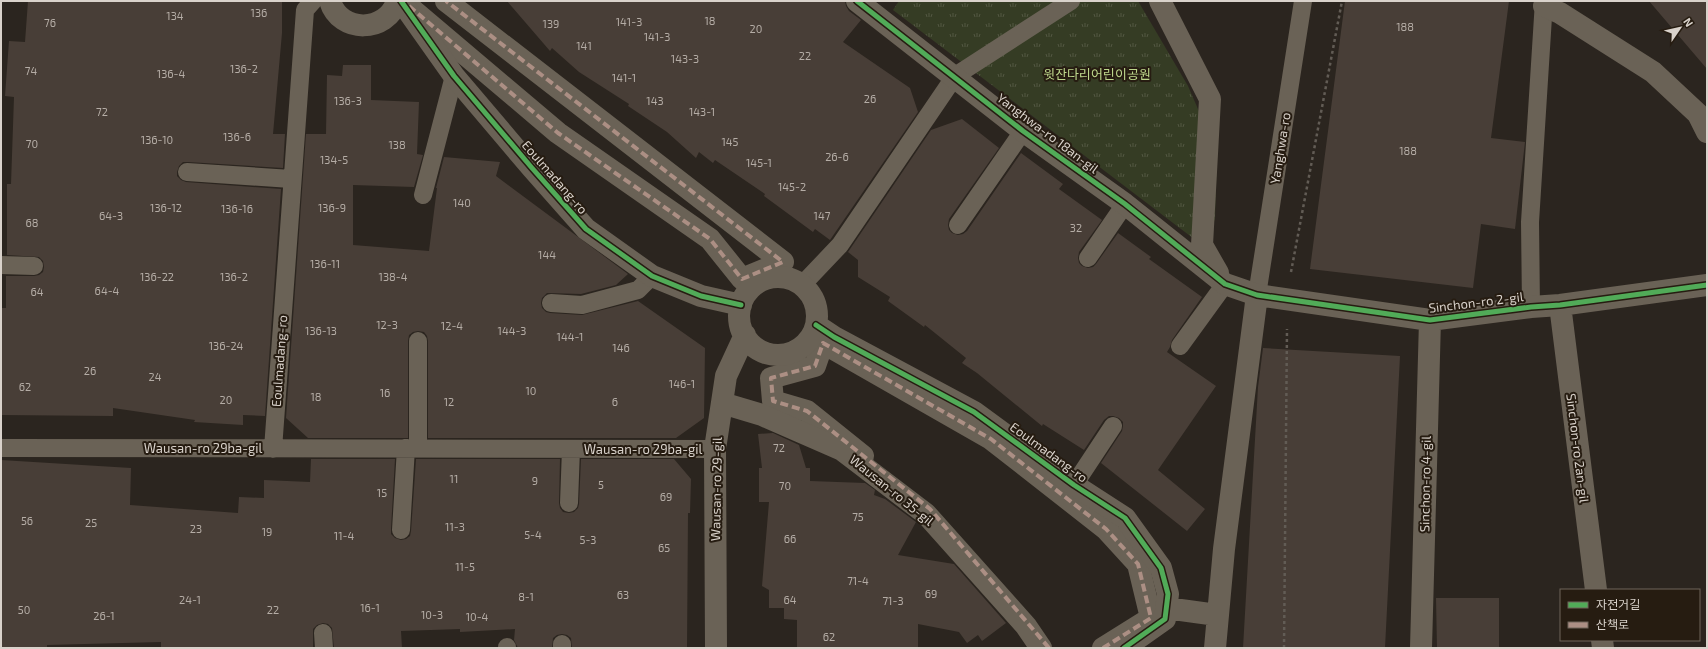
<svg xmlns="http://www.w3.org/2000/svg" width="1708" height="649" font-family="'Exo 2','Noto Sans KR',sans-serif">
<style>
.park{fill:url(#park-tufts)}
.building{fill:#483e37}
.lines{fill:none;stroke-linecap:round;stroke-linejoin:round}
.path{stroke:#625c55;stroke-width:2.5;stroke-dasharray:3 3;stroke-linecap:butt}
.service{stroke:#6a6256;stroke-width:18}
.pedestrian{stroke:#6a6256;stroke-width:22}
.minor{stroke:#6a6256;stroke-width:22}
.quiet{stroke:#ac8f84;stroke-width:4;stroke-dasharray:8 4;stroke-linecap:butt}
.cycleway-casing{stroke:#261c11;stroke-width:8}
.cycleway{stroke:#51ab58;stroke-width:5}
.labels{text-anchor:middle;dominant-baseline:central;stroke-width:4;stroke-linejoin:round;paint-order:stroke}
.number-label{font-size:11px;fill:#b5ada6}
.park-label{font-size:13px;fill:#bed88c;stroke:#261c11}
.street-label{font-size:13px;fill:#d9d2cb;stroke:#261c11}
</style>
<defs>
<pattern id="park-tufts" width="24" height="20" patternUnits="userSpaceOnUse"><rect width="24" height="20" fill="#353c24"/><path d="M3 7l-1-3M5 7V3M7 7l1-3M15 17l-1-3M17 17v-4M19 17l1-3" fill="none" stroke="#525742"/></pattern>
</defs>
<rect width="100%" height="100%" fill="#2b251f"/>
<!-- park -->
<path class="park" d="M899,1H1138L1188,86L1217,153L1215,219L1202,245L893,10Z"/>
<!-- building -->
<path class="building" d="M28,1H282V33L273,134H285L283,168L188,162H183L179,166L177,172V176L181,180L186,182L281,189L265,416L243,415V425L194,422L195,420L113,408V416L1,415V308H6V276H34L39,275L43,272L44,267L43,261L39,257L7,255V184H11L14,97L5,96L9,41L25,42Z
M507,1H845L846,6L849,11L861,20L843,42L910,88L918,112L830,240L815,229L813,232L764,196L765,194L715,160L713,163L699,152L696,158L667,132L628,106L629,104L579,72L552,48L550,51Z
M1345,1H1509L1491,138L1525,142L1515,229L1481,224L1473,288L1310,269Z
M1649,1H1707V69Z
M343,65H371V100L419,102L417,154L423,155L414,187L353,185V245L429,251L437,188H436L444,157L500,162L496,176L628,274L616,285L581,294L547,293L542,298L541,303L542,308L546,312L550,313L582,315L638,301L705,348L704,418L676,438H428V341L427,336L424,332L418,331L413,332L409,335L408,341V438H308L286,418L306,134H326L327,75L342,76Z
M962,119L999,148L949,219L948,225L949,230L952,233L958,235L963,234L967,231L1021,153L1063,184L1059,189L1102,220L1079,252L1078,258L1079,263L1082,266L1088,268L1093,267L1096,264L1118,233L1151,257L1149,259L1202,297L1172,340L1170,347L1167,352L1216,386L1158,470L1205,509L1187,531L1101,463L1122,431L1123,426V422L1119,418L1113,416H1109L1104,420L1084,450L1043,424L1042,426L977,373L962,363L966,358L925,325L924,327L888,301L890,297L858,277V260L848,252L931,130Z
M1263,348L1400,356L1385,648H1243L1258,387Z
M773,433L799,445L806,468H810V481L865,483L875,490L874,495L885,499L916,522L898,555L954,564L1006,623L982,641L978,635L967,643L959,632L918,624V648H797V620L784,619V608H769V590L762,586L769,502H759V468H762L758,434Z
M311,459H395L391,529V534L395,538L401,540L406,539L410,536L411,531L416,459H560L559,503L560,508L563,512L569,513L574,512L578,508L579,504L581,459H674L691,479L690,513H688L687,648H572L571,638L567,635L562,634L557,635L553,638L552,648H518L514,640L515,629L460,632V629L401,631L402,648H334L332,628L328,624L323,623L317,625L313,629V648H161V642L47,645V648H1V460L131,468L130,505L238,513L239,497L264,498V480L310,482Z
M1436,598H1499V648H1437Z"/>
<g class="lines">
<!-- path -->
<path class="path" d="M1291,272L1342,1
M1284,648L1287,329"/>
<!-- service -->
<path class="service" d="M187,172L291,179
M423,195L454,76
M958,225L1023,131
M1088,258L1125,204
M1,265L34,266
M802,285L840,245L955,76L1071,1
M1257,295L1303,1
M551,303L582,305L638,290L652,276
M1531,307L1530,222L1544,1
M418,341V448
M1180,346L1225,284
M1,448L715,449
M273,449L305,10L313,1
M1074,485L1113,426
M569,503L571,449
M401,530L406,448
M323,633L324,648
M562,644V648
M507,647V648"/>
<!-- pedestrian -->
<path class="pedestrian" d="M408,6L558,133L710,239L742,279L783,262L446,1
M863,456L807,411L773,401L771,378L815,366L823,343L991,439L1106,529L1138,564L1151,618L1103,648"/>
<!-- minor -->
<path class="minor" d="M330,1C340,34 387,33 397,1
M401,1L454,76L532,168L586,229L652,276L701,296L741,305
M857,1L1023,131L1125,204L1225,284L1257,295L1430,320L1531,307L1560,305L1707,285
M1160,1L1210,99L1202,245L1218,273
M1544,6L1560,13L1653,72L1698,114L1707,132
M739 316a39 39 0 1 1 78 0a39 39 0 1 1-78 0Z
M1560,305L1596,590
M816,325L834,337L974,412L1074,485L1125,518L1161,568L1168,594L1165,619L1124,648
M722,403L762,415L842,450L926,514L1026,626L1041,648
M1166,608L1217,615
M1602,640L1603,648
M716,648L715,449L726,376L745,335
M1215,648L1224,549L1257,295
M1421,648L1430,320"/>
<!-- quiet -->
<path class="quiet" d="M409,6L558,133L710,239L742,279L783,262L446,1
M1049,648L930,509L807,411L773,401L771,378L815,366L823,343L991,439L1106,529L1138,564L1151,618L1103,648"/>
<!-- cycleway casing -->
<g class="cycleway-casing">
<path id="cycleway" d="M401,1L454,76L532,168L586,229L652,276L701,296L741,305
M857,1L1023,131L1125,204L1225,284L1257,295L1430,320L1531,307L1560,305L1707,285
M816,325L834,337L974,412L1074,485L1125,518L1161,568L1168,594L1165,619L1124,648"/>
</g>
<!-- cycleway -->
<use href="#cycleway" class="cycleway"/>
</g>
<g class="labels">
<!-- number labels -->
<g class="number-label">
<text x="259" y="12">136</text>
<text x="175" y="15">134</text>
<text x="710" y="20">18</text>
<text x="629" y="21">141-3</text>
<text x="50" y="22">76</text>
<text x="551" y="23">139</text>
<text x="1405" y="26">188</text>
<text x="756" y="28">20</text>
<text x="657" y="36">141-3</text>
<text x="584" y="45">141</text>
<text x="805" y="55">22</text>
<text x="685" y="58">143-3</text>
<text x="244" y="68">136-2</text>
<text x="31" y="70">74</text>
<text x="171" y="73">136-4</text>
<text x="624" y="77">141-1</text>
<text x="870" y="98">26</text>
<text x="348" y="100">136-3</text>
<text x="655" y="100">143</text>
<text x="102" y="111">72</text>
<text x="702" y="111">143-1</text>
<text x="237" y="136">136-6</text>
<text x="157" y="139">136-10</text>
<text x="730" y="141">145</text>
<text x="32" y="143">70</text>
<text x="397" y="144">138</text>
<text x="1408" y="150">188</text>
<text x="837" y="156">26-6</text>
<text x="334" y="159">134-5</text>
<text x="759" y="162">145-1</text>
<text x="792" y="186">145-2</text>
<text x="462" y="202">140</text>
<text x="166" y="207">136-12</text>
<text x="332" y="207">136-9</text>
<text x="237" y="208">136-16</text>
<text x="111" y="215">64-3</text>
<text x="822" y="215">147</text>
<text x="32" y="222">68</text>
<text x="1076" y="227">32</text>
<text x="547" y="254">144</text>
<text x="325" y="263">136-11</text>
<text x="157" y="276">136-22</text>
<text x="234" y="276">136-2</text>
<text x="393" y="276">138-4</text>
<text x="107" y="290">64-4</text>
<text x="37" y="291">64</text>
<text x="387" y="324">12-3</text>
<text x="452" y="325">12-4</text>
<text x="321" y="330">136-13</text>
<text x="512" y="330">144-3</text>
<text x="570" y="336">144-1</text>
<text x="226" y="345">136-24</text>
<text x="621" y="347">146</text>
<text x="90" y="370">26</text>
<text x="155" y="376">24</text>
<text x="682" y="383">146-1</text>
<text x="25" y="386">62</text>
<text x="531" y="390">10</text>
<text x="385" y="392">16</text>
<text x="316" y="396">18</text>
<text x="226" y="399">20</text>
<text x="449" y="401">12</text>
<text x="615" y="401">6</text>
<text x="779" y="447">72</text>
<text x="454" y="478">11</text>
<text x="535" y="480">9</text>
<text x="601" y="484">5</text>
<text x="785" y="485">70</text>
<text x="382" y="492">15</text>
<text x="666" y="496">69</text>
<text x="858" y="516">75</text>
<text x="27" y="520">56</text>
<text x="91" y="522">25</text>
<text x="455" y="526">11-3</text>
<text x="196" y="528">23</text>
<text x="267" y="531">19</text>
<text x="533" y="534">5-4</text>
<text x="344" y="535">11-4</text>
<text x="790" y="538">66</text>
<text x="588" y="539">5-3</text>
<text x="664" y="547">65</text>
<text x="465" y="566">11-5</text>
<text x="858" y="580">71-4</text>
<text x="931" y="593">69</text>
<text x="623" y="594">63</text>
<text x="526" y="596">8-1</text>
<text x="190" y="599">24-1</text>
<text x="790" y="599">64</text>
<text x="893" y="600">71-3</text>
<text x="370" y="607">16-1</text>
<text x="24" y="609">50</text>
<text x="273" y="609">22</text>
<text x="432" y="614">10-3</text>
<text x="104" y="615">26-1</text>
<text x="477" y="616">10-4</text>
<text x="829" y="636">62</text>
</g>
<!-- park labels -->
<g class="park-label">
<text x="1097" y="74">윗잔다리어린이공원</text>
</g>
<!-- street labels -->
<g class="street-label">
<text transform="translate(1048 133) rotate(37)">Yanghwa-ro 18an-gil</text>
<text transform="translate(1280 148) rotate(-81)">Yanghwa-ro</text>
<text transform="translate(555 177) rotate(49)">Eoulmadang-ro</text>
<text transform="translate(1476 302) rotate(-7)">Sinchon-ro 2-gil</text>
<text transform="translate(279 361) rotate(-86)">Eoulmadang-ro</text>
<text x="203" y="448">Wausan-ro 29ba-gil</text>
<text transform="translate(1578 448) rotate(83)">Sinchon-ro 2an-gil</text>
<text x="643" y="449">Wausan-ro 29ba-gil</text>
<text transform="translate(1049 452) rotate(36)">Eoulmadang-ro</text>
<text transform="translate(1425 484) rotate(-89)">Sinchon-ro 4-gil</text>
<text transform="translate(716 489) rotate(-89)">Wausan-ro 29-gil</text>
<text transform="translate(892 490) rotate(39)">Wausan-ro 35-gil</text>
</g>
</g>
<!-- border -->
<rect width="1708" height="649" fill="none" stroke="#d9d2cb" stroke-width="4"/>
<!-- legend -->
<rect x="1560" y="589" width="140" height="52" fill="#261c11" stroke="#6e655b"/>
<rect x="1568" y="602" width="20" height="6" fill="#51ab58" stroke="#6e655b"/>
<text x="1596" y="609" font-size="12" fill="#d9d2cb">자전거길</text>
<rect x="1568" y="622" width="20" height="6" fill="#ac8f84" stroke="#6e655b"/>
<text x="1596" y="629" font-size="12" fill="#d9d2cb">산책로</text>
<!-- north arrow -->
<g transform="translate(1680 28) rotate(56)" stroke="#261c11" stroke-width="3" paint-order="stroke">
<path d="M0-3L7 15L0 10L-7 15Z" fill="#d9d2cb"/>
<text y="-6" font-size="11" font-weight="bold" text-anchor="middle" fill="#d9d2cb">N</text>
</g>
</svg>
